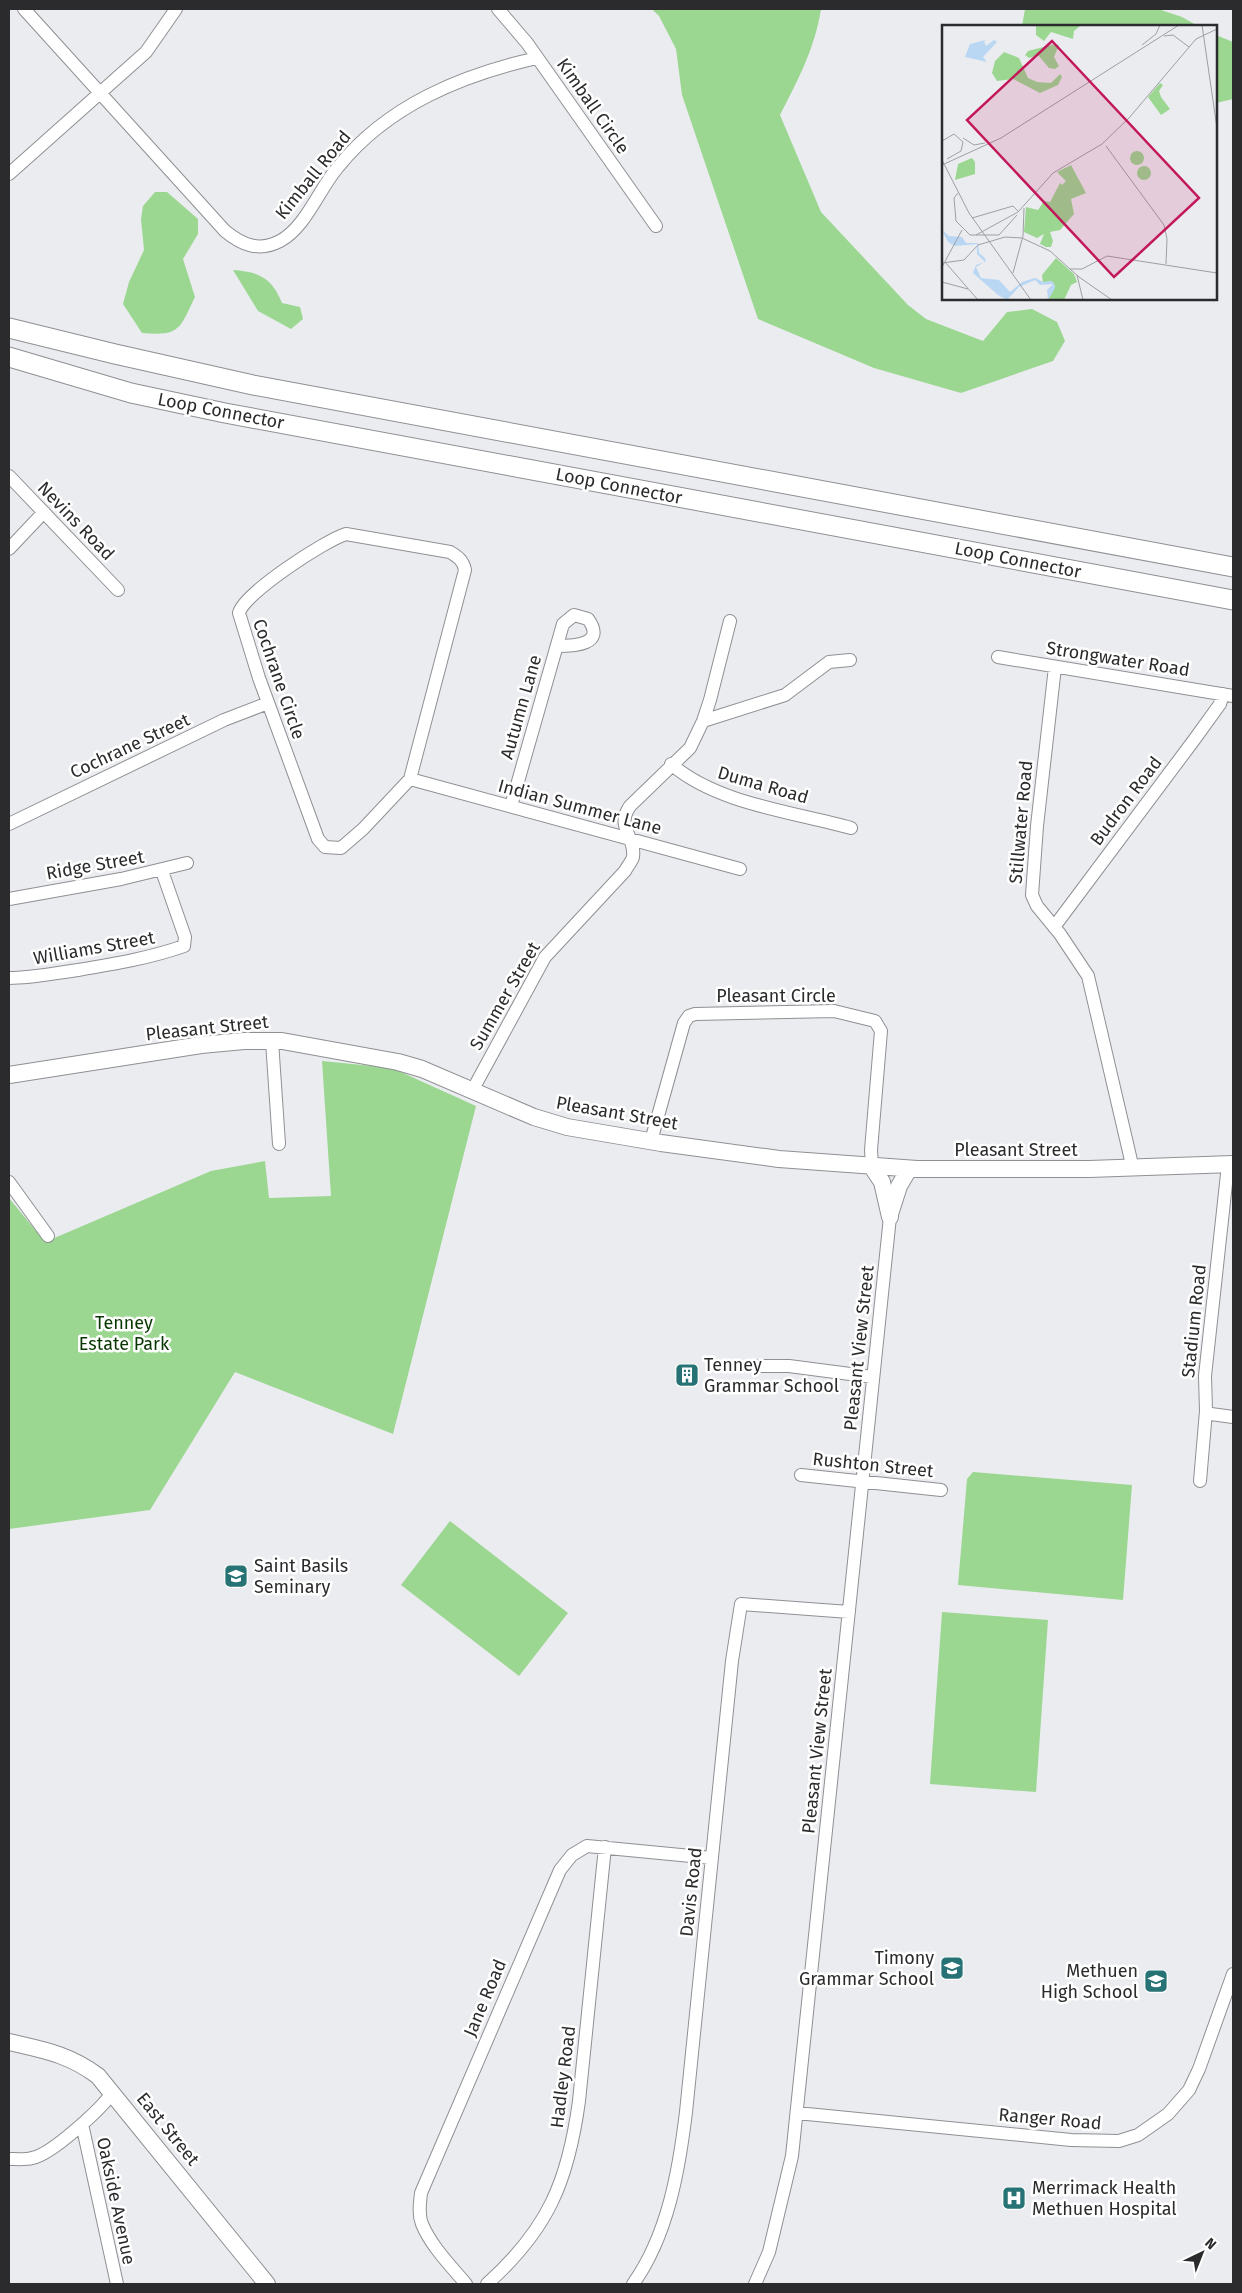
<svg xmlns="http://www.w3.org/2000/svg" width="1242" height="2293" font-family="'Fira Sans',sans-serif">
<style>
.green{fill:#9bd791}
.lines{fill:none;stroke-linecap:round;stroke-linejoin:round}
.minor-casing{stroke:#8e9093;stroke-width:14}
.major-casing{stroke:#8e9093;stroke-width:18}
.highway-casing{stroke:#8e9093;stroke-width:21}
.minor{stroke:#fff;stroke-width:12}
.major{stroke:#fff;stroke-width:16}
.highway{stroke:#fff;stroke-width:19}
.labels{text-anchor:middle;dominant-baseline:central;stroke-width:5;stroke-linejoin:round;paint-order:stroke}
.street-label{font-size:18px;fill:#2b2b2d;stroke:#fff}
.park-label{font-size:18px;fill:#073701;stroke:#fff}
.poi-label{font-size:18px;fill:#2b2b2d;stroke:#fff;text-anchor:start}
.inset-road{fill:none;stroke:#9e9fa2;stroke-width:1}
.view{fill:#c2185b;fill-opacity:0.15;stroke:#c2185b;stroke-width:2.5}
.inset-edge{fill:none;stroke:#2b2b2d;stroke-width:2.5}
</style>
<rect width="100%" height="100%" fill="#ebecf0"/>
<!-- green -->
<path class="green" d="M652,9H821C815,48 798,80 780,115L821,212L908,305L926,319L983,341L1007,312L1032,309L1057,322L1065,341L1053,361L961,393L874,368L758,319L682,95L676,49L659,16Z
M1025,9H1158L1182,17L1198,26H1022Z
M1216,35L1233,42V99L1216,103Z
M155,192H167L198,219V234L183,259L195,297C179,330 180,336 142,333L123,304L129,282L144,250L141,219L143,206Z
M233,270C260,272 272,278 282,303L300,307L303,319L291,329L258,311Z
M322,1061L392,1068L476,1106L393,1434L235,1372L150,1510L9,1529V1198L45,1242L211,1171L265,1161L269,1198L331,1196Z
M973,1472L1132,1485L1123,1600L958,1585L967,1479Z
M450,1521L568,1613L519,1676L401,1585Z
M942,1612L1048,1620L1036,1792L930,1784Z"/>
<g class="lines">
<!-- minor casing -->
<g class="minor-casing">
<path id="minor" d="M24,9L225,231C242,245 259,252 280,241C306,227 319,189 338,167C388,105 462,75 537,58
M498,9L527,43L656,226
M9,174L146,52L176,9
M9,476L118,590
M346,534L450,552C458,557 463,560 465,570L410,779L363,829L341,848L325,847L318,839L259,678L239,613C244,593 326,540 346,534Z
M9,549L44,512
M998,657L1233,696
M1055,667L1037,826L1032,895L1037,906L1060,934L1088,976L1133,1169
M703,721L785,695L829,662L850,660
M671,764C717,804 794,812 851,828
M410,779L740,869
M511,806L563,624L574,615L588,619C607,645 573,646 557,646
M9,824L224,720L268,703
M9,899L121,879L187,863
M1054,927L1194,740L1220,704L1223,694
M9,978C32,978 55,973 78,970C114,964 150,958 184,946L185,937L162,871
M272,1041L279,1144
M472,1091L545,957L625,871C627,867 632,861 633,857C636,836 615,828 630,806L690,748L703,721L710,700L730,621
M651,1141L684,1023L689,1016L695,1014L834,1011L875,1021L881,1031L871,1150L872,1167
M9,1182L48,1236
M759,1366H789L873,1377
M1206,1411L1211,1414L1233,1417
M801,1475L941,1490
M1200,1481L1206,1411L1205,1376L1228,1165
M797,2113L1071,2140L1119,2141L1138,2135L1168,2114L1189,2090L1199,2069L1233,1974
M82,2124L117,2284
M9,2159C16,2159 25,2160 32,2158C51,2155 101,2109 112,2093
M466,2284C451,2266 431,2246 422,2224C418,2214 420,2203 421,2193L560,1870L572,1855L587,1846L712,1858
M487,2284C548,2229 568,2182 579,2101L605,1847
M633,2284C668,2235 679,2170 686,2112L732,1661L741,1604L849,1612
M755,2284L769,2252L792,2156L890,1217"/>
</g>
<!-- major casing -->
<g class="major-casing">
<path id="major" d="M9,1075L201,1045L244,1041H282L398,1062L422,1069L534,1117L567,1127L661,1143L779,1159L917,1169H1089L1233,1164
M872,1167L882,1182L890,1217
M890,1214L899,1186L909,1169
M9,2042C43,2050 69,2054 98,2076L267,2284"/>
</g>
<!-- highway casing -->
<g class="highway-casing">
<path id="highway" d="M9,328L115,354L253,385L1233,567
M9,357L131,393L225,413L1233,600"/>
</g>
<!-- minor -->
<use href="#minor" class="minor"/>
<!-- major -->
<use href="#major" class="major"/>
<!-- highway -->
<use href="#highway" class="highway"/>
</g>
<!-- icons -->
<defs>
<g id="building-square" transform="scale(1.25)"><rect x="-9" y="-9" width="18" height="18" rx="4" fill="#277274" stroke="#fff"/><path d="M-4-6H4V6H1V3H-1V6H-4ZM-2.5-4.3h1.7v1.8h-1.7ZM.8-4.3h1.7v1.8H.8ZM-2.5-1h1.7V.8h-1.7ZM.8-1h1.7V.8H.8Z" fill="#fff"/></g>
<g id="school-square" transform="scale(1.25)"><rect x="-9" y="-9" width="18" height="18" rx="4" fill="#277274" stroke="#fff"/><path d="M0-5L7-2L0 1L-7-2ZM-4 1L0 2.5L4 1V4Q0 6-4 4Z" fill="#fff"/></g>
<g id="hospital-square" transform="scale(1.25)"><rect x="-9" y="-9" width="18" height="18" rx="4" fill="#277274" stroke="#fff"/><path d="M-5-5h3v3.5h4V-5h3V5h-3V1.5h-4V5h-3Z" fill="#fff"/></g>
</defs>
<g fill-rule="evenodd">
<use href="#building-square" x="687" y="1375"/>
<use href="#school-square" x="236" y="1576"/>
<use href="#school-square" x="952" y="1968"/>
<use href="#school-square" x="1156" y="1981"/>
<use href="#hospital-square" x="1014" y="2198"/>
</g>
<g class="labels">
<!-- street labels -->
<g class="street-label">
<text transform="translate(593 106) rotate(55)">Kimball Circle</text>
<text transform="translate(313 175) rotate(-51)">Kimball Road</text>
<text transform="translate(221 411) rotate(11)">Loop Connector</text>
<text transform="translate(619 486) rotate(11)">Loop Connector</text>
<text transform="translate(76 521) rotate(46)">Nevins Road</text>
<text transform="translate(1018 560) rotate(11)">Loop Connector</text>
<text transform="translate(1118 659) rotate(9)">Strongwater Road</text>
<text transform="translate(279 679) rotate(71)">Cochrane Circle</text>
<text transform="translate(521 707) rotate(-74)">Autumn Lane</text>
<text transform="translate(130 746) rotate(-25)">Cochrane Street</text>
<text transform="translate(763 785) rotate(16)">Duma Road</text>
<text transform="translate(1126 801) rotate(-53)">Budron Road</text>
<text transform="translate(580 807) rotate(15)">Indian Summer Lane</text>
<text transform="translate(1021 822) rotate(-85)">Stillwater Road</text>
<text transform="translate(95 865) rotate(-10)">Ridge Street</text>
<text transform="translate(94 948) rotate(-10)">Williams Street</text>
<text transform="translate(505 996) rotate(-60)">Summer Street</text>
<text x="776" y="996">Pleasant Circle</text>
<text transform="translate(207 1028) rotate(-6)">Pleasant Street</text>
<text transform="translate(617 1113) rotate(10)">Pleasant Street</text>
<text x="1016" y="1150">Pleasant Street</text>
<text transform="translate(1194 1321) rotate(-84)">Stadium Road</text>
<text transform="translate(859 1348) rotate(-84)">Pleasant View Street</text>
<text transform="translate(873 1465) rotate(6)">Rushton Street</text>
<text transform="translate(817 1751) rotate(-84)">Pleasant View Street</text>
<text transform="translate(691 1892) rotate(-84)">Davis Road</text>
<text transform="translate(485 1998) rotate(-67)">Jane Road</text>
<text transform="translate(563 2077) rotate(-83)">Hadley Road</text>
<text transform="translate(1050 2119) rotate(5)">Ranger Road</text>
<text transform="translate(168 2129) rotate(51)">East Street</text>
<text transform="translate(116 2201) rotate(78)">Oakside Avenue</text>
</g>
<!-- park labels -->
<g class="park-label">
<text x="124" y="1323">Tenney<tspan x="124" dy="21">Estate Park</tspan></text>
</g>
<!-- poi labels -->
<g class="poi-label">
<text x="704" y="1365">Tenney<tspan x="704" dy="21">Grammar School</tspan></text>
<text x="254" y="1566">Saint Basils<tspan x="254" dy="21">Seminary</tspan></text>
<text x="934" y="1958" text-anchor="end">Timony<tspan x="934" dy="21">Grammar School</tspan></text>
<text x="1138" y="1971" text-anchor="end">Methuen<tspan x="1138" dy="21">High School</tspan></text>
<text x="1032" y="2188">Merrimack Health<tspan x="1032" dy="21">Methuen Hospital</tspan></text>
</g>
</g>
<!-- overview -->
<g transform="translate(942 25)">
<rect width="275" height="275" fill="#ebecf0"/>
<path d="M94,0H139L132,6L131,14L109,7L102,16L94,10ZM113,19L117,20L112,32L117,41L113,44L107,43L96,30L87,33L83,30L86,26ZM62,27L77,33L86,53L95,57L109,58L118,49L120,52L116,60L98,68L71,54L55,56L50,48L53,36ZM218,58L221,60L217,66L219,72L228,84L219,90L206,72ZM188 133a7 7 0 1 1 14 0a7 7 0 1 1-14 0ZM30,133L33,137V149L13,155L16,139ZM129,140L144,168L129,174L132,189L118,205L108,207L111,216L109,222H104L98,219L102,209L95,213L82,207L84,182L96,185L102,176L108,177L118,158L120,160L124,156L115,147ZM195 148a7 7 0 1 1 14 0a7 7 0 1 1-14 0ZM114,233L132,249L135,257L129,260L122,275H106L113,261L109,256L101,258L100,250Z" fill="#9bd791"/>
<path d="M47,14L42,16L44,21L52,15L55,17L41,32L45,37L23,32L28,19ZM0,205L7,211L20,212L24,218H36L37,228L43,233L44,236L34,242L39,253L57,255L68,267L80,257L93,253L101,257L109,256L112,258L113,263L106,275L105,265L111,259L98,260L93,255L77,262L65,275L56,270L31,248L34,240L43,237L35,229V219L13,221L6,217Z" fill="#b9d6f3"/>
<path class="inset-road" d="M260,0L275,103M222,11L231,10L247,22M200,20L214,9L218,0M21,113L32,120L43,118M0,116L12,109L21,117L19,126L5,134M164,121L222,200L225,214L224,239M0,135L27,188L89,275M0,140L59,113L237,0M16,168L12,173L14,196L28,210H57L75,190M30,193L71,181L77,187M34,210L76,187L111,148L160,119L187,93L254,14L275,4M3,237L36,275M0,238L22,235L36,220L63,212L80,213L108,226L137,252L170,275M0,242L20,205M128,244H140L165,231L275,248M71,248L81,211L82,183M135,250L141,275M0,257L26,264"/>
<path class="view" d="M110,16L257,173L172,252L25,95Z"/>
<rect width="275" height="275" class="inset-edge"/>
</g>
<!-- border -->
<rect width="1242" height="2293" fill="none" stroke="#2b2b2d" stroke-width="20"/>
<!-- north arrow -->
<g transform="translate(1202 2253) rotate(43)" stroke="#ffffff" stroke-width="4" paint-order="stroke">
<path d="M0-4L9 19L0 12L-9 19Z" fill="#2b2b2d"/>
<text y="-8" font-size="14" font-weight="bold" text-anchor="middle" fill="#2b2b2d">N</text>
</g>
</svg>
